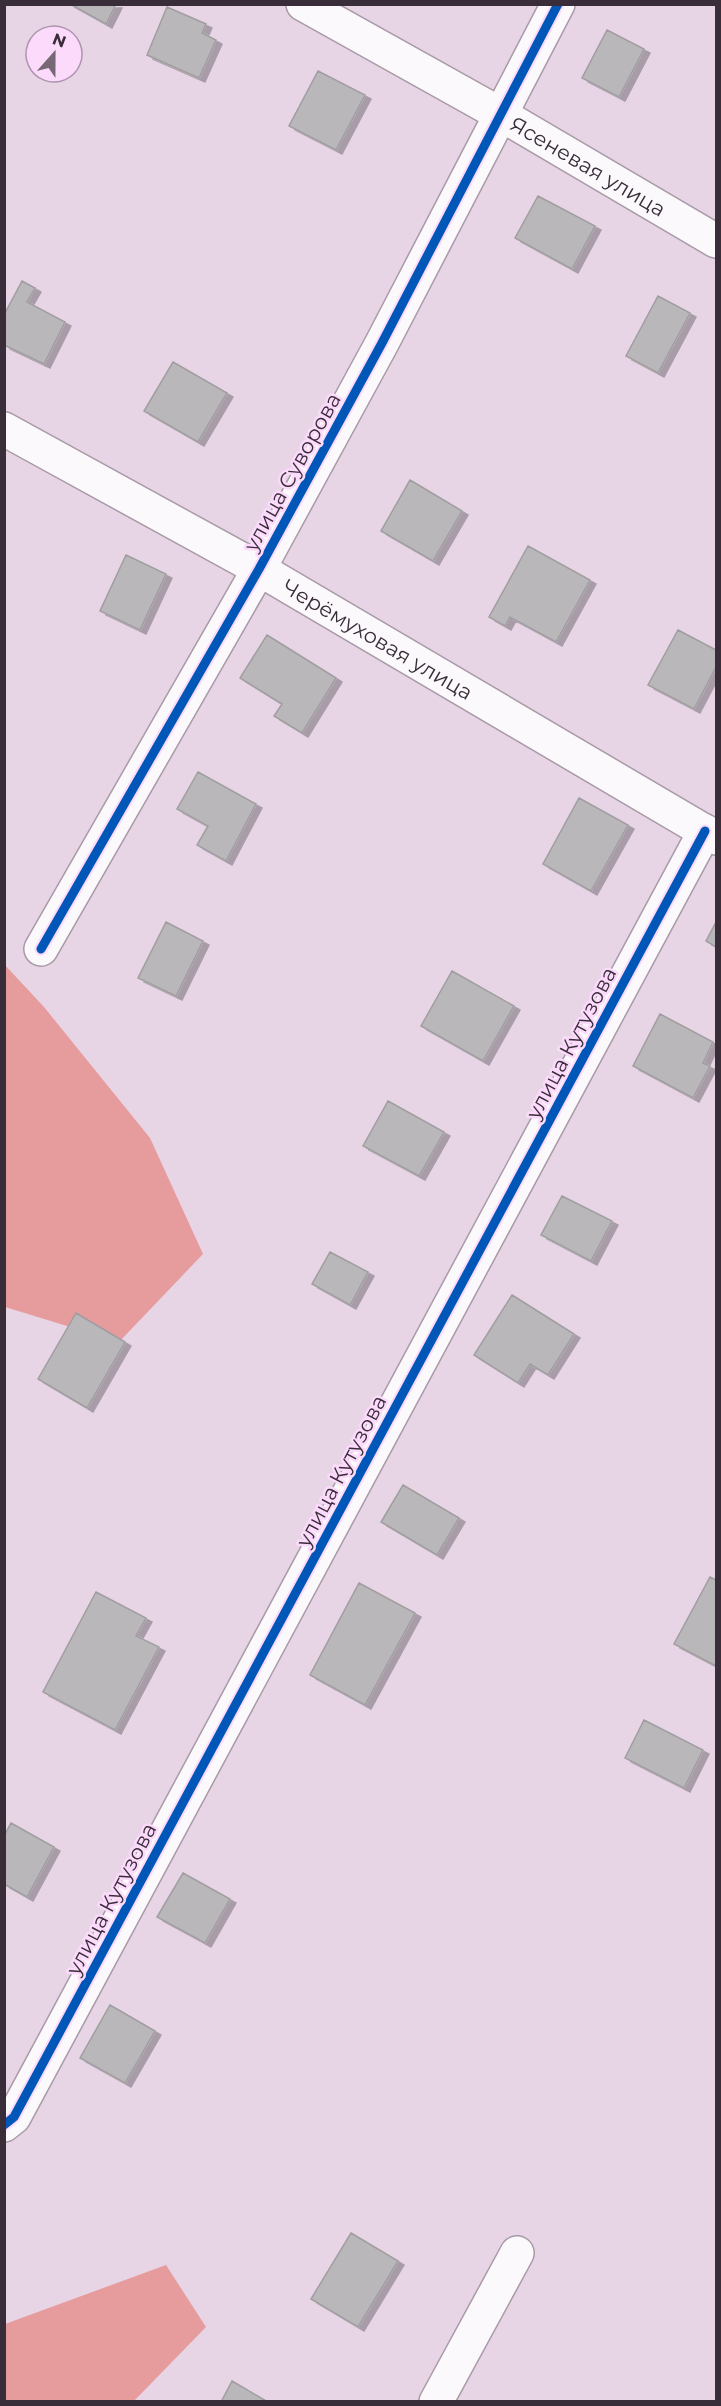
<svg xmlns="http://www.w3.org/2000/svg" width="721" height="2406" font-family="Montserrat,sans-serif">
<style>
.forest{fill:#e69c9d}
.building{fill:#b9b7b9;stroke:#a09ea0;stroke-width:1.5;filter:url(#shadow)}
.lines{fill:none;stroke-linecap:round;stroke-linejoin:round}
.minor-casing{stroke:#a89aa7;stroke-width:36}
.minor{stroke:#fbf9fb;stroke-width:33}
.cycleway-casing{stroke:#fcdafb;stroke-width:13}
.cycleway{stroke:#0057b8;stroke-width:9}
.labels{text-anchor:middle;dominant-baseline:central;stroke-width:5;stroke-linejoin:round;paint-order:stroke}
.street-label{font-size:21px;fill:#3a2d3a;stroke:#fcdafb}
</style>
<defs>
<filter id="shadow"><feDropShadow dx="6" dy="4" stdDeviation="0" flood-color="#0004"/></filter>
</defs>
<rect width="100%" height="100%" fill="#e7d5e6"/>
<!-- forest -->
<path class="forest" d="M4,964L44,1007L150,1138L203,1254L119,1342L5,1307Z
M166,2265L206,2327L134,2401H5V2324Z"/>
<!-- building -->
<path class="building" d="M70,4H116L106,24Z
M167,7L206,24L202,33L216,40L199,78L147,55Z
M607,30L644,49L619,97L582,78Z
M318,71L365,95L336,150L289,126Z
M538,196L595,226L572,269L515,238Z
M22,281L35,288L27,302L65,322L44,364L4,345V315Z
M658,296L690,313L658,373L626,356Z
M173,362L227,393L198,442L144,411Z
M410,480L462,511L433,561L381,531Z
M528,546L590,580L556,642L510,617L505,626L489,617Z
M126,555L166,574L140,630L100,611Z
M678,630L716,650V667L694,709L648,685Z
M267,635L336,678L302,733L274,716L282,704L240,678Z
M198,772L256,804L226,861L197,845L208,826L177,809Z
M579,798L628,825L591,891L543,864Z
M166,922L203,941L176,996L138,978Z
M716,922V947L706,941Z
M452,971L514,1006L483,1061L421,1026Z
M660,1014L713,1042L703,1063L710,1066L693,1098L633,1066Z
M388,1101L444,1132L419,1176L363,1146Z
M562,1196L612,1221L591,1261L541,1235Z
M330,1252L368,1272L350,1305L312,1284Z
M512,1295L574,1334L548,1375L530,1364L518,1383L474,1355Z
M76,1313L125,1342L87,1408L38,1379Z
M403,1485L459,1518L437,1555L381,1522Z
M710,1577L716,1580V1666L674,1644Z
M359,1583L415,1613L365,1705L310,1675Z
M96,1592L146,1618L136,1636L159,1647L115,1730L43,1692Z
M644,1720L703,1750L684,1788L625,1758Z
M11,1823L54,1847L27,1897L4,1884V1836Z
M183,1873L230,1899L205,1943L157,1917Z
M110,2005L155,2031L125,2083L80,2058Z
M351,2233L398,2261L358,2327L311,2299Z
M232,2381L268,2402H221Z"/>
<g class="lines">
<!-- minor casing -->
<g class="minor-casing">
<g id="minor">
<path id="s1" d="M303,4L500,114L716,241"/>
<path id="s2" d="M4,429L259,569L716,838"/>
<path d="M41,949L259,569L382,343L558,4"/>
<path d="M4,2125L14,2117L705,831"/>
<path d="M436,2402L517,2253"/>
</g>
</g>
<!-- minor -->
<use href="#minor" class="minor"/>
<!-- cycleway casing -->
<g class="cycleway-casing">
<path id="cycleway" d="M41,949L259,569L382,343L558,4
M4,2125L14,2117L705,831"/>
</g>
<!-- cycleway -->
<use href="#cycleway" class="cycleway"/>
</g>
<g class="labels">
<!-- street labels -->
<g class="street-label">
<text stroke="none"><textPath href="#s1" startOffset="328">Ясеневая улица</textPath></text>
<text transform="translate(292 472) rotate(-61)">улица Суворова</text>
<text stroke="none"><textPath href="#s2" startOffset="429">Черёмуховая улица</textPath></text>
<text transform="translate(571 1043) rotate(-62)">улица Кутузова</text>
<text transform="translate(341 1471) rotate(-62)">улица Кутузова</text>
<text transform="translate(111 1899) rotate(-62)">улица Кутузова</text>
</g>
</g>
<!-- border -->
<rect width="721" height="2406" fill="none" stroke="#3a2d3a" stroke-width="12"/>
<!-- north arrow -->
<g transform="translate(54 54) rotate(21)"><circle r="28" fill="#fcdafb" stroke="#ae95ae" stroke-width="1.5"/>
<path d="M0-4.5L10 22L0 15L-10 22Z" fill="#776876"/>
<text y="-9" font-size="16" font-weight="bold" text-anchor="middle" fill="#3a2d3a">N</text>
</g>
</svg>
